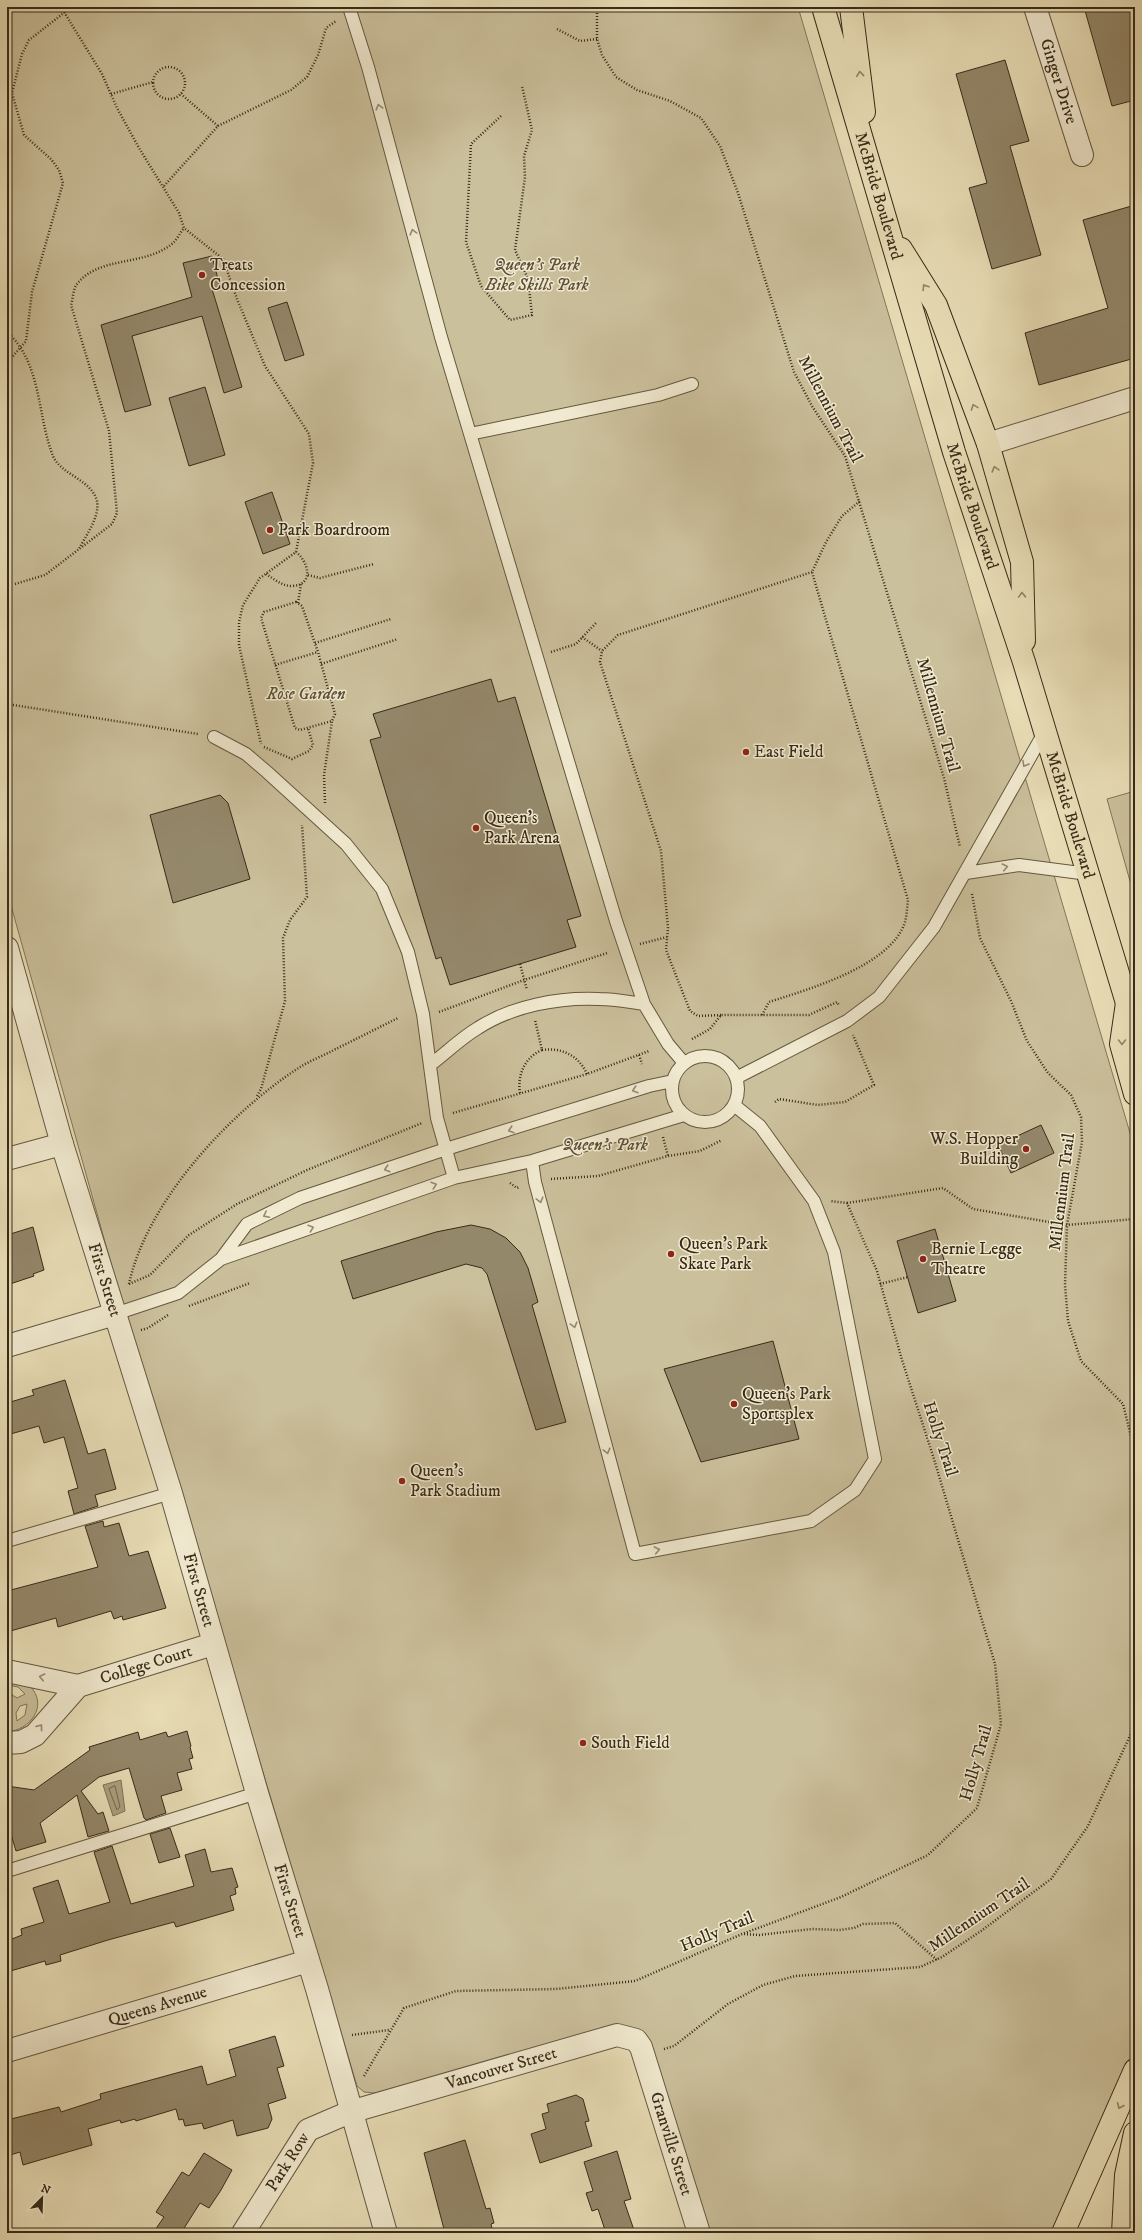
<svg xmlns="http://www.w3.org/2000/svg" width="1142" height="2240" font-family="'IM FELL DW Pica',serif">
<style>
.green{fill:#cbc09c;stroke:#82765a;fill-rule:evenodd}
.water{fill:#ada181;stroke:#7e7257}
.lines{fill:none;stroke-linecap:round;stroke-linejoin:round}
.shore{stroke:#72664d;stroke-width:1}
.building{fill:#94886b;stroke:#382b19}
.service-casing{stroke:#645840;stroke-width:14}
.minor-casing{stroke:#645840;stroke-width:24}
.primary-casing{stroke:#382b19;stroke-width:24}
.path{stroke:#382b19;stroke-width:2.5;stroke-dasharray:1 2;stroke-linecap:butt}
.service{stroke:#f1ead0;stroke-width:12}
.minor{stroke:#f1ead0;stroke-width:22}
.primary{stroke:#e9deb7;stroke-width:22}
.oneway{stroke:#908468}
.oneway2{stroke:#948a74}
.poi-dot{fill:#8f2418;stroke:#f1ead0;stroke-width:1.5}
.labels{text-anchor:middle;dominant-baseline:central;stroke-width:3;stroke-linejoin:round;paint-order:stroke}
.street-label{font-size:17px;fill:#382b19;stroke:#f1ead0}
.poi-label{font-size:17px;fill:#382b19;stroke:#f1ead0;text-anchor:start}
.park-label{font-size:17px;font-style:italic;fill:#5d503a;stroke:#f1ead0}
</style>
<rect width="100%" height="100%" fill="#e9deb7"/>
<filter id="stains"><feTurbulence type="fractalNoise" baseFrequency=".005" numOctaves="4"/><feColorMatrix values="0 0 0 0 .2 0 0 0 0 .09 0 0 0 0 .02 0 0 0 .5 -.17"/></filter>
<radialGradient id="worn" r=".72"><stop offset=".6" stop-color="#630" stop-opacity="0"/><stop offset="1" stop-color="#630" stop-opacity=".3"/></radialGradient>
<!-- green -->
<path class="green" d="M7,7H798L1135,1150V2052L1053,2233H706L639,2032L374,2093L364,2092L357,2086L117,1285L7,891Z
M1135,791V899L1107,799Z
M7,1677C13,1679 25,1681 30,1686C49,1706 30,1730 7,1732V1723H9L7,1719V1686L9,1693L17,1698L25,1694L18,1687L7,1685ZM27,1704L25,1715L17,1721L16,1713L20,1706Z"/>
<!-- water -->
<path class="water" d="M121,1780L125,1811L113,1816L103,1785Z"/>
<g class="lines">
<!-- shore -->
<path class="shore" d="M115,1786L120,1807L117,1810L109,1789Z"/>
</g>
<!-- building -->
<path class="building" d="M1084,7H1135V100L1112,106Z
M1005,60L1029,141L1010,146L1041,255L992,269L969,188L987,183L956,74Z
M1135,205V358L1039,385L1025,333L1108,308L1083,220Z
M212,256L220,287L212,289L242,387L224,393L202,316L132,336L151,405L125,412L101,325L192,297L183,263Z
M287,302L304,355L285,361L268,308Z
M205,387L225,455L189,466L169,398Z
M272,492L290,544L263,554L245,502Z
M491,679L498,702L515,697L581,916L567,920L576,947L450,985L441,957L436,959L370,740L381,737L373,714Z
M220,795L228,803L250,879L173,903L150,815Z
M1041,1125L1054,1153L1011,1173L998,1145Z
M471,1225L490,1229L506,1238L520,1252L528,1268L538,1302L532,1305L566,1422L536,1430L487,1274L482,1268L466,1264L353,1299L341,1261L436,1232Z
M33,1227L44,1270L33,1274L34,1276L7,1285V1235Z
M935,1229L956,1301L918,1313L897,1241Z
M773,1341L799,1439L701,1462L664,1369Z
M65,1380L88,1454L105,1449L116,1489L95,1495L98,1506L74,1514L68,1491L78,1488L64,1437L44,1443L39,1426L7,1435V1403L34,1395L32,1390Z
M103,1521L104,1527L119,1523L129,1556L148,1551L166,1608L123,1620L122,1616L114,1619L111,1611L58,1627L56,1618L7,1632V1591L98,1567L85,1526Z
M187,1731L191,1746L190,1747L193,1758L189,1759L192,1769L177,1773L182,1790L161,1796L166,1813L146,1820L144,1818L129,1768L99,1777L81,1791L98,1814L103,1812L109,1831L88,1837L77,1795L40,1823L46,1842L16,1851L7,1821V1786L34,1790L90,1750L89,1747L138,1732L140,1740L166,1732L168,1737Z
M170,1828L180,1857L159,1863L150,1834Z
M112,1846L131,1904L194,1886L185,1855L205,1849L211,1872L232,1868L238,1887L235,1888L236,1894L230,1896L234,1910L176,1927L174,1922L108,1940L60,1955L61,1961L46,1965L45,1961L7,1972V1941L22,1935L21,1929L44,1922L33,1888L58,1880L69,1914L110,1902L94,1852Z
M275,2036L284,2066L277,2068L286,2098L268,2104L272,2119L268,2128L237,2136L233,2120L204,2129L202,2123L185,2126L183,2119L179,2120L176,2109L136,2121L135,2119L121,2123L120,2120L88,2129L92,2145L33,2162L23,2165L20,2152L7,2156V2120L59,2107L61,2112L101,2099L100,2094L202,2066L207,2085L236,2076L229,2050Z
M576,2095L583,2099L589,2121L585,2122L592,2146L540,2163L531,2134L546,2129L542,2114L549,2112L547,2104Z
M465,2140L486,2209L490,2208L494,2223L491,2224L493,2233H445L424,2153Z
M617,2151L631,2199L624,2201L635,2233H606L598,2209L592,2211L586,2193L593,2191L584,2162Z
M204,2153L232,2170L221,2190L209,2208L200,2203L181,2233H153L164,2217L156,2212L182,2172L189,2176Z"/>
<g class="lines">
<!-- service casing -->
<g class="service-casing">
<path id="service" d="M349,7L368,67L441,337L616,921L644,1004L668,1044L684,1063
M470,434L658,395L692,384
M214,737L246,754L267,772L346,844L382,889L408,952L423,1014L437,1118L454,1178
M966,873L1019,865L1088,874
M672 1089a33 33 0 1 1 66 0a33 33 0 1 1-66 0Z
M430,1065C446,1053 461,1038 478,1028C512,1006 559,997 599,999C614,999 629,1002 644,1004
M736,1078L847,1021L879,997L934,927L1045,731
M532,1161L535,1182L635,1554L811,1521L855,1490L875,1459L834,1252L814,1201L760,1126L734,1105
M221,1259L454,1178L532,1161L684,1115
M115,1314L178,1293L221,1259L247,1224L300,1198L446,1149L649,1086L673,1081
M7,1541L171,1493
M7,1871L257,1793"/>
</g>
<!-- minor casing -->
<g class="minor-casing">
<g id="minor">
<path id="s1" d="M1035,7L1082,155"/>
<path d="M988,444L1135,398"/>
<path id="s2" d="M7,948L62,1144L171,1493L257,1793L317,1989L386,2233"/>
<path d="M7,1159L62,1144"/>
<path d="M7,1346L115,1314"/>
<path d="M7,1671L78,1686"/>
<path id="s3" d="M7,1743L21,1742L35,1735L78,1686L213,1644"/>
<path id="s4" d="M7,2051L308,1961"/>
<path id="s5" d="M243,2233L308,2130L350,2112L617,2035L636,2040L641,2047L699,2233"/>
</g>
</g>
<!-- primary casing -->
<g class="primary-casing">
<g id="primary">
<path id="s6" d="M823,7L954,452L1024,662L1127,1003L1135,1015"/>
<path d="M851,7L864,112"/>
<path d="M901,249L936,305L988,444L1022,562L1024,641"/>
<path d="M1127,1003L1121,1044L1135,1094"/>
<path d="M1063,2233L1135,2070"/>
<path d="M1123,2233L1126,2175L1135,2133"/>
</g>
</g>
<!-- path -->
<path class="path" d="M61,7L102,74L117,108L139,148L179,213L184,228L223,259L237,299L265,366L309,434L313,463L296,552L260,578L243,605L239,622V645L261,744
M597,7V39L602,55L616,77L637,90L670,101L701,118L720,146L738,193L794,372L812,406L845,456L944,778L960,847
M557,29L580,41L597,39
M153 83a16 16 0 1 1 32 0a16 16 0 1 1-32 0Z
M111,94L153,82
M501,116L471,144L466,242L481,286L510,320L532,315L528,279L515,250L525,177L524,156L532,130L522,86
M218,126L291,90L307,77L318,55L326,28L336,21
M164,186L218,126L181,94
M7,332C42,363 37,416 53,456C60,474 92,480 97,501C100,517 86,535 79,549
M7,363L26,341L32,292L63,183L59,170L51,159L24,135L12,93L22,54L29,40L65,12
M266,574C274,579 282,586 292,586C315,585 308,561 296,552
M308,575L320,578L374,564
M15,584L45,575L112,524L117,513L109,431L71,305C73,299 73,289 77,284C100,255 145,267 173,243C177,239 180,233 184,228
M296,602L302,606L318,652L335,714L332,721L300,730L295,728L261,618L264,612Z
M298,603L301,584
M582,637L602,651
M315,643L391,619
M551,652L576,644L596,623
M321,664L398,639
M275,665L318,652
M7,704L198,734
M264,747L292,759L309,751L313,745L308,728
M325,803L324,775L332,721
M972,894L980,938L1011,1001L1027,1041L1048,1073L1071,1095L1081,1117L1082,1142L1067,1225L1065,1285L1068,1321L1081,1361L1123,1404L1135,1453
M640,944L667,937
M520,964L527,990
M439,1012L524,980L607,953
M721,1015L698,1016L690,1011L666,950L668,928L661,851L600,662L602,651L618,635L812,572
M762,1015L769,1002C809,989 891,966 905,922C907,915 907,907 908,900L812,572L826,542L842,516L860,501
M692,1039L710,1029L721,1015H809L837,1002L839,1005
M542,1050C562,1047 579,1056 587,1074
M639,1055L642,1064
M520,1093C517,1075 525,1057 542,1050L535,1020
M257,1096L261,1089L285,1001L283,938L290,920L307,897L302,825
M775,1102L779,1099L818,1105L845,1102L874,1085L853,1035
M453,1113L587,1074L649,1051
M663,1137L668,1156
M551,1179L598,1176L668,1156L700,1151L722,1140
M510,1183L517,1188L520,1187
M847,1203L943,1188L973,1209L1067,1225L1135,1219
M129,1284C147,1201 230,1112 300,1067C310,1061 322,1056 332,1051C354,1040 376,1029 398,1018
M129,1284L150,1275L189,1235L237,1204L307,1170L422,1123
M880,1284L908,1277
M189,1306L250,1283
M141,1330L148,1328L168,1315
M1135,1477L1132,1521L1135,1533
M744,1934L759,1935L812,1929L839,1930L854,1928L863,1924L895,1923L937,1960
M352,2035L389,2030
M664,2049L674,2046L728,2004L763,1985L795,1976L920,1967L942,1957L981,1931L1051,1879L1088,1826L1135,1725
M364,2076L404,2008L456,1991L556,1989L635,1981L742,1934L841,1897L928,1855L977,1808L1001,1724L995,1664L934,1459L902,1360L877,1271L847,1203L830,1201"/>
<!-- service -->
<use href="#service" class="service"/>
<!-- minor -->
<use href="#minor" class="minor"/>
<!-- primary -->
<use href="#primary" class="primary"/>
</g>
<!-- one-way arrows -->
<defs><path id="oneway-chevron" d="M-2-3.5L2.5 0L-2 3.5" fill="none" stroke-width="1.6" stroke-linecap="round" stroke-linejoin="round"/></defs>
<g class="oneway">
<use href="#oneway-chevron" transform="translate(860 74) rotate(-96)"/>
<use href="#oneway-chevron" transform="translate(925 287) rotate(-122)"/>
<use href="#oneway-chevron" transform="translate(974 407) rotate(-110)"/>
<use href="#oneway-chevron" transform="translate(995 469) rotate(-106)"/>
<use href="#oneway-chevron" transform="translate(1022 595) rotate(-92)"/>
<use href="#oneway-chevron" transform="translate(1122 1042) rotate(90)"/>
<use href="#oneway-chevron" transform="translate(1120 2106) rotate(113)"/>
</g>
<g class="oneway2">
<use href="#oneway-chevron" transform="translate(379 107) rotate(-105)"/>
<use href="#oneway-chevron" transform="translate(413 232) rotate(-105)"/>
<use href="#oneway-chevron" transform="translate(1025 764) rotate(120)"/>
<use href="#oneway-chevron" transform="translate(1005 867) rotate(-13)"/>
<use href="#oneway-chevron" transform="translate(635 1090) rotate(162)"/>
<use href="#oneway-chevron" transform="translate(511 1130) rotate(162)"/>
<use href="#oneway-chevron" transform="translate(387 1169) rotate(162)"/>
<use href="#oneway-chevron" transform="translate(434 1185) rotate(-19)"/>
<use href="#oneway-chevron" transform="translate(540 1200) rotate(75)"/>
<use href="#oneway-chevron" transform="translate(266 1215) rotate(153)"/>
<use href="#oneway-chevron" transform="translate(311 1228) rotate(-19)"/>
<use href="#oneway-chevron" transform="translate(574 1325) rotate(75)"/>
<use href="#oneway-chevron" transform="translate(607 1451) rotate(75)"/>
<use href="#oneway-chevron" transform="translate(657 1550) rotate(-11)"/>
<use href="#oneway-chevron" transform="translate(42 1677) rotate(-167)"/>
<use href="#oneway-chevron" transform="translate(40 1727) rotate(-53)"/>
</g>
<!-- markers -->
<g class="poi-dot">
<circle cx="202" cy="275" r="4"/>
<circle cx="270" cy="530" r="4"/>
<circle cx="746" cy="752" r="4"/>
<circle cx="476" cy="828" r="4"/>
<circle cx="1026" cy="1149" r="4"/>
<circle cx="671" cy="1254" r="4"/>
<circle cx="923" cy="1259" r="4"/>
<circle cx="734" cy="1404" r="4"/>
<circle cx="402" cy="1481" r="4"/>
<circle cx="583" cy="1743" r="4"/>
</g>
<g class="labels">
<!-- street labels -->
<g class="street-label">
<text stroke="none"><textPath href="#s1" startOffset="78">Ginger Drive</textPath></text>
<text stroke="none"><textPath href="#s6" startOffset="197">McBride Boulevard</textPath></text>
<text transform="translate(830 409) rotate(62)">Millennium Trail</text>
<text stroke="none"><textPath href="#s6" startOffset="521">McBride Boulevard</textPath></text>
<text transform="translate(938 715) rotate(74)">Millennium Trail</text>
<text stroke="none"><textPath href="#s6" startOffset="845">McBride Boulevard</textPath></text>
<text transform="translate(1062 1192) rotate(-83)">Millennium Trail</text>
<text stroke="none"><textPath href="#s2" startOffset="346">First Street</textPath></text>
<text transform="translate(940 1439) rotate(72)">Holly Trail</text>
<text stroke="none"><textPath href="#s2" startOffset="670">First Street</textPath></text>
<text stroke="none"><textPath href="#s3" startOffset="166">College Court</textPath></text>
<text transform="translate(976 1763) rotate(-74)">Holly Trail</text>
<text stroke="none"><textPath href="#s2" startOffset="994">First Street</textPath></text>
<text transform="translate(979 1915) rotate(-34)">Millennium Trail</text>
<text transform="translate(717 1932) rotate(-23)">Holly Trail</text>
<text stroke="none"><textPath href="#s4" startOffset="157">Queens Avenue</textPath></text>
<text stroke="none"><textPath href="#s5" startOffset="325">Vancouver Street</textPath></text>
<text stroke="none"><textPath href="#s5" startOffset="575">Granville Street</textPath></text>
<text stroke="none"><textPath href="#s5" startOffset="84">Park Row</textPath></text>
</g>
<!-- poi labels -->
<g class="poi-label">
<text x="210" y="265">Treats<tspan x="210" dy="20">Concession</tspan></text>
<text x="278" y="530">Park Boardroom</text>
<text x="754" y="752">East Field</text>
<text x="484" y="818">Queen's<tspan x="484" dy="20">Park Arena</tspan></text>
<text x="1018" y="1139" text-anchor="end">W.S. Hopper<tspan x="1018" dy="20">Building</tspan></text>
<text x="679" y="1244">Queen's Park<tspan x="679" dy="20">Skate Park</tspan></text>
<text x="931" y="1249">Bernie Legge<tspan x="931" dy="20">Theatre</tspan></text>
<text x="742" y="1394">Queen's Park<tspan x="742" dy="20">Sportsplex</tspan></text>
<text x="410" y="1471">Queen's<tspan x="410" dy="20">Park Stadium</tspan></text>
<text x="591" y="1743">South Field</text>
</g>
<!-- park labels -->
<g class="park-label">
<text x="537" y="265">Queen's Park<tspan x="537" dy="20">Bike Skills Park</tspan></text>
<text x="306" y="694">Rose Garden</text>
<text x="605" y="1145">Queen's Park</text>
</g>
</g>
<!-- margin -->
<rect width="1142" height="2240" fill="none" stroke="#e9deb7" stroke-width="24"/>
<rect x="8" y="8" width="1126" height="2224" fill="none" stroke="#382b19" stroke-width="2"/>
<rect x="12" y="12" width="1118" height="2216" fill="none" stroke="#382b19"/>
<!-- north arrow -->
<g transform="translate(42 2198) rotate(23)" stroke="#f1ead0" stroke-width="3" paint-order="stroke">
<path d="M0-3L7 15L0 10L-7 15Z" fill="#382b19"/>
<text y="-6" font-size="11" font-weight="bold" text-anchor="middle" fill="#382b19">N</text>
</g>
<rect width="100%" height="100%" filter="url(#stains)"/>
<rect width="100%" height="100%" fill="url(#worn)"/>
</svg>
